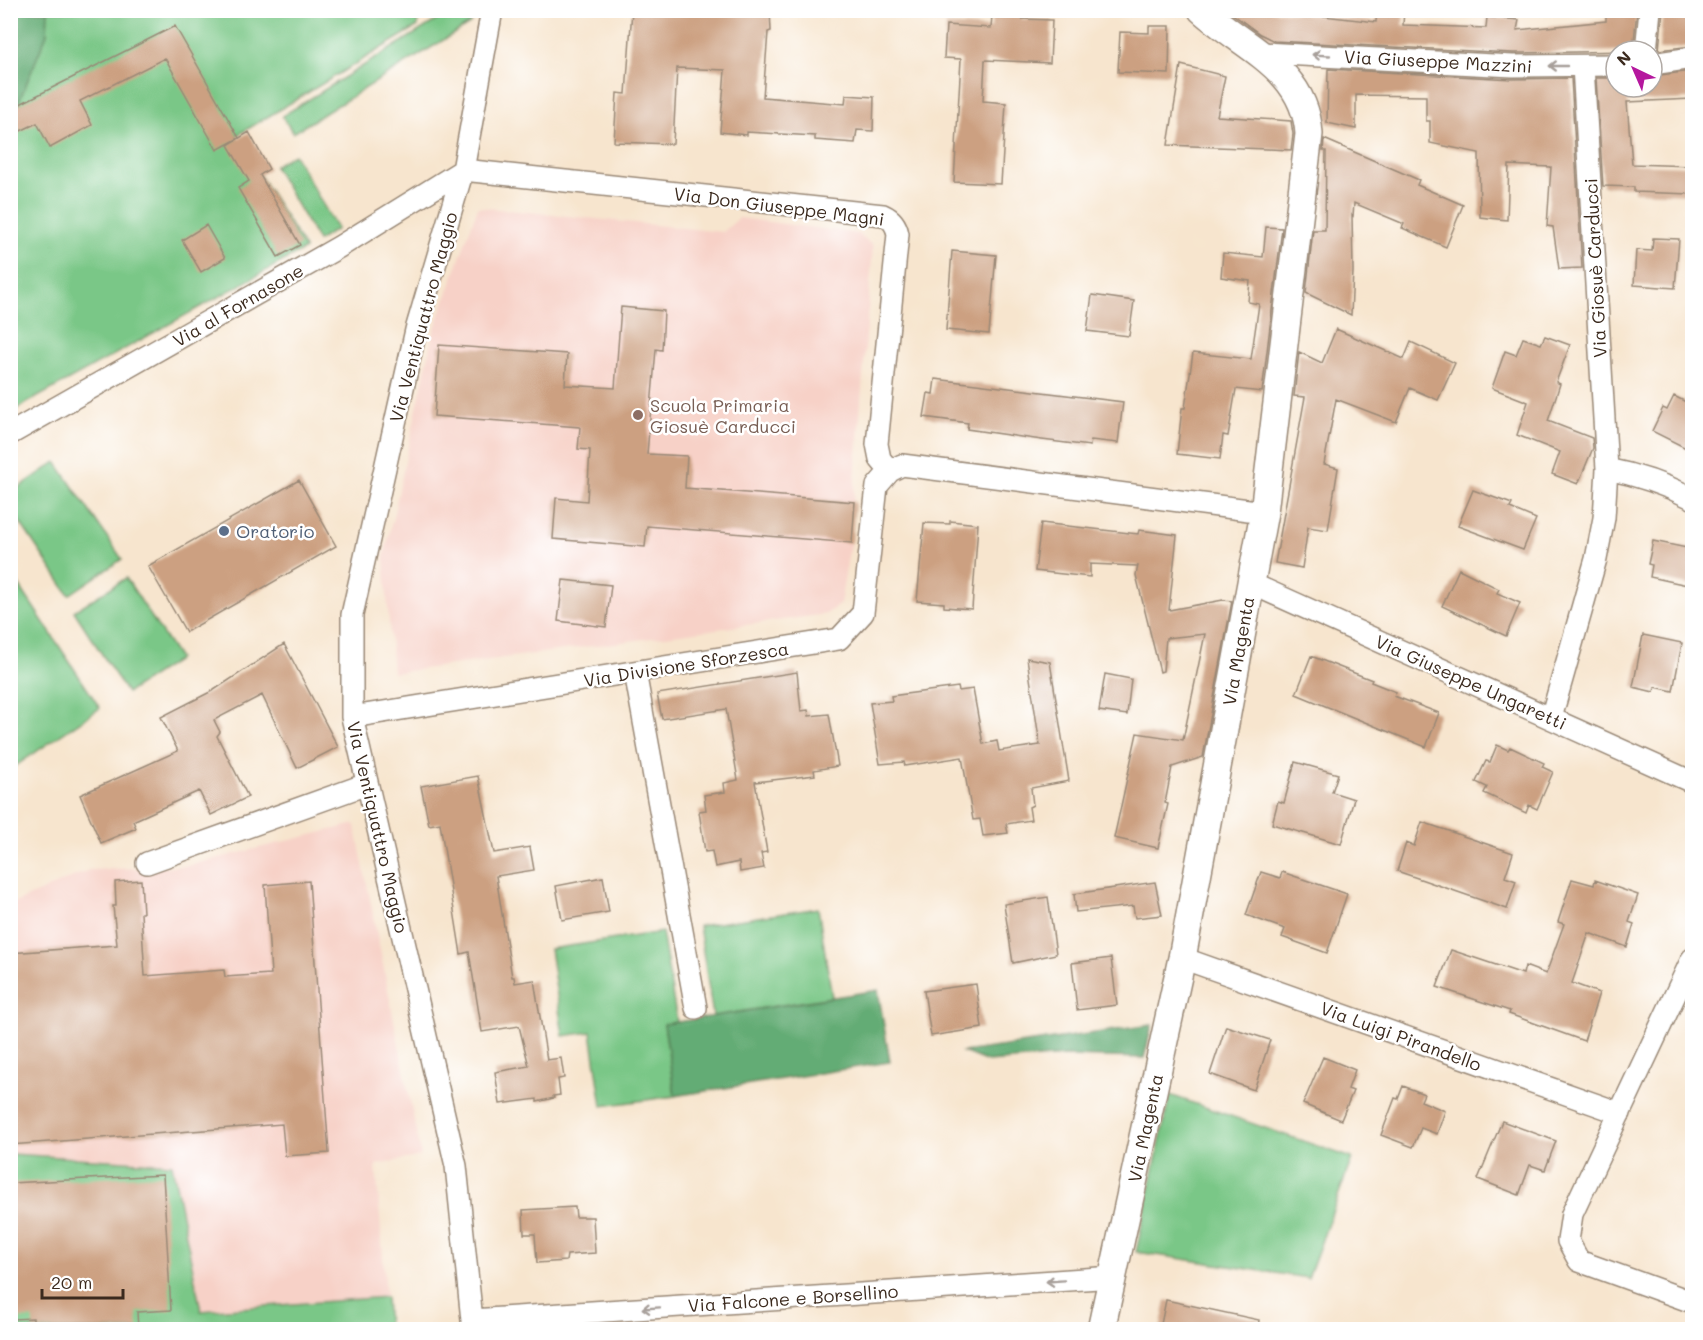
<svg xmlns="http://www.w3.org/2000/svg" width="1703" height="1340" font-family="Mali,sans-serif">
<style>
.built{fill:#f7d1c7}
.green{fill:#7ac787;stroke:#5a7852;stroke-width:1.5}
.forest{fill:#63ac74;stroke:#4f6b49;stroke-width:1.5}
.building{fill:#cca081}
.lines{fill:none;stroke-linecap:round;stroke-linejoin:round}
.minor-casing{stroke:#998876;stroke-width:24}
.tertiary-casing{stroke:#998876;stroke-width:30}
.minor{stroke:#fff;stroke-width:21}
.tertiary{stroke:#fff;stroke-width:27}
.oneway{stroke:#a79f9a}
.education-dot{fill:#8d6e63;stroke:#fff;stroke-width:2}
.service-dot{fill:#5c6f8a;stroke:#fff;stroke-width:2}
.labels{text-anchor:middle;dominant-baseline:central;stroke-width:5;stroke-linejoin:round;paint-order:stroke}
.street-label{font-size:18px;fill:#3b2a1e;stroke:#fff}
.education-label{font-size:18px;fill:#785e54;stroke:#fff;text-anchor:start}
.service-label{font-size:18px;fill:#4e5e75;stroke:#fff;text-anchor:start}
</style>
<rect width="100%" height="100%" fill="#fff"/>
<filter id="ink" filterUnits="userSpaceOnUse"><feTurbulence type="fractalNoise" baseFrequency=".0167" numOctaves="2"/><feDisplacementMap in="SourceGraphic" scale="12" xChannelSelector="R" yChannelSelector="G"/><feConvolveMatrix kernelMatrix="1 2 1 2 8 2 1 2 1" color-interpolation-filters="sRGB"/></filter>
<filter id="wash" filterUnits="userSpaceOnUse"><feTurbulence type="fractalNoise" baseFrequency=".008" numOctaves="4" result="noise"/><feDisplacementMap in="SourceGraphic" scale="24" xChannelSelector="R" yChannelSelector="G"/><feGaussianBlur stdDeviation="1.35" result="paint"/><feColorMatrix in="noise" values="0 0 0 0 0 0 0 0 0 0 0 0 0 0 0 0 0 1.4 0 .05"/><feComposite in="paint" operator="in"/></filter>
<g filter="url(#wash)">
<rect width="100%" height="100%" fill="#f7e5ce"/>
<!-- built -->
<path class="built" d="M478,207L723,232L739,218L859,234L873,246L850,545L840,604L826,614L393,673L384,558L434,331Z
M355,824L421,1156L376,1165L386,1297L200,1311L171,1164L11,1155L10,905L89,870L187,866Z"/>
<!-- green -->
<path class="green" d="M453,10L473,11L471,23L293,133L282,116Z
M11,11H417L418,26L236,136L305,249L11,412Z
M294,154L337,229L318,241L274,166Z
M56,462L122,559L69,595L11,509V493Z
M11,573L100,708L11,769H10Z
M126,578L179,659L127,693L74,611Z
M818,908L832,997L713,1016L699,926Z
M662,932L677,1022L664,1024L675,1096L602,1106L591,1032L563,1036L550,949Z
M1170,1095L1352,1158L1308,1278L1136,1252Z
M11,1154L172,1164L201,1311L386,1297L388,1329L11,1330Z"/>
<!-- forest -->
<path class="forest" d="M11,11H48L47,34L17,106L11,109Z
M878,990L890,1062L675,1096L664,1024Z
M1152,1025L1144,1058L1065,1056L988,1062L963,1052Z"/>
<g id="blocks">
<!-- building -->
<path class="building" d="M632,10L770,11L771,31L768,32L763,97L845,104L846,95L874,97L873,131L857,130L855,143L815,140V136L747,132V135L720,132L725,70L677,68L673,144L614,142L617,93L626,94Z
M1227,10H1270L1376,22L1377,10H1404L1403,25L1486,28L1487,17L1519,20L1517,30L1606,21V10H1637L1633,51L1513,53L1274,41L1260,34Z
M1663,10H1692V46L1659,50Z
M992,15L1022,16V19L1052,20L1050,63L985,60L983,101L1006,103L1001,184L954,182L961,59L944,58L946,25L991,28Z
M175,26L239,138L217,150L165,58L80,101L92,125L50,148L37,123L10,136V109Z
M1149,26H1170L1169,74L1118,72L1120,32L1149,33Z
M1181,65L1225,76L1217,116L1291,121L1293,134L1291,150L1168,145Z
M1328,69L1512,79L1571,78L1582,268L1559,269L1553,227L1547,226L1551,167L1509,165L1507,220L1480,217L1479,153L1430,143V121H1426V96L1356,95V129L1327,123Z
M1692,71V99L1627,102L1632,164L1692,166V194L1634,192V187L1603,186L1596,78H1616V87H1652V76Z
M249,132L269,169L260,175L300,245L278,257L238,188L249,181L228,145Z
M1324,139L1419,180L1417,185L1463,205L1446,247L1402,228L1404,224L1354,203L1353,216L1352,215L1353,271L1351,315L1306,293L1313,230H1325L1326,151H1323Z
M206,225L225,258L201,272L182,240Z
M1266,227L1282,228L1262,392L1236,389L1228,436L1223,435L1220,459L1177,454L1182,408H1185L1193,353L1251,359L1259,304L1248,302L1250,281L1221,277L1223,253L1263,257Z
M1653,238L1679,239L1675,288L1634,285L1636,250L1652,251Z
M952,251L996,255L989,334L946,330Z
M1092,295L1134,301L1129,336L1087,331Z
M621,307L664,311L662,350L656,349L647,454L687,456L685,488L855,502L852,543L647,526L645,547L553,539L556,498L587,501L590,450L578,449L580,427L434,416L439,345L567,354L565,385L615,388Z
M1336,329L1404,359L1411,342L1455,363L1438,400L1410,388L1396,422L1336,399L1324,464L1338,468L1328,530L1308,527L1302,568L1275,563L1305,397L1294,396L1299,352L1322,363Z
M1545,336L1570,345L1556,382L1560,384L1548,421L1592,438L1593,448L1578,484L1552,474L1560,452L1517,435L1528,402L1492,388L1505,351L1516,355L1523,338L1541,344Z
M935,379L1123,402L1118,443L1091,440L1090,446L1042,440L967,429L968,423L924,417L928,393L933,394Z
M1674,396L1692,405V451L1652,431L1663,408L1667,410Z
M299,480L336,546L186,632L148,566Z
M1473,490L1512,504L1510,508L1536,519L1523,550L1458,526Z
M950,521L978,524L972,609L944,607V603L917,601L924,523L950,524Z
M1041,523L1138,534L1139,530L1177,535L1169,610L1223,600L1232,601L1203,757L1172,767L1165,803L1168,804L1158,848L1114,838L1137,733L1183,740L1205,634L1166,638L1163,671L1160,672L1136,575L1138,566L1090,564V577L1035,571Z
M1653,541L1692,549V586L1650,577L1652,565L1648,564Z
M1459,569L1499,589L1497,593L1520,603L1506,636L1442,606Z
M563,580L611,585L606,627L558,621Z
M1643,635L1682,643L1673,691L1655,687L1654,692L1633,687Z
M284,644L338,747L297,768L262,695L214,720L220,732L217,736L248,797L211,815L199,791L133,821L136,828L101,843L80,795L178,751L161,717L214,690Z
M1311,656L1372,680L1371,682L1396,692L1394,696L1439,713L1426,747L1296,694Z
M1027,658L1050,662L1069,781L1031,788L1033,805L1029,807L1031,820L1006,824L1008,833L983,836L980,819L973,820L962,757L905,766L904,762L880,764L870,703L892,701L891,696L958,687L959,691L973,689L983,744L997,741L999,751L1040,745Z
M797,672L801,711L808,710L809,716L829,714L838,766L814,770L815,775L755,782L767,852L761,853L764,868L740,872L739,862L715,867L712,851L705,852L699,811L706,810L704,795L725,792L724,783L738,780L726,709L662,719L657,694Z
M1105,674L1131,679L1127,715L1099,711Z
M1497,745L1508,750L1510,747L1544,763L1542,767L1553,772L1537,809L1529,805L1526,813L1484,793L1487,787L1476,782L1486,761L1490,762Z
M1295,762L1338,774L1332,792L1354,799L1341,844L1272,824L1278,801L1284,803Z
M478,776L494,853L530,847L534,870L496,876L512,977H514L515,983L534,980L547,1060L561,1058L564,1078L558,1079L560,1095L553,1096L554,1098L537,1102V1099L500,1104L495,1072L529,1066L519,1026L482,1032L469,952L461,954L440,823L429,825L421,786Z
M1422,822L1513,853L1505,877L1516,881L1507,909L1397,871L1406,843L1414,846Z
M1261,872L1280,878L1282,872L1347,894L1327,953L1282,937L1285,929L1246,915Z
M603,877L609,912L562,920L556,886Z
M1572,879L1594,885L1595,880L1638,895L1629,922L1634,924L1627,947L1589,933L1572,983L1599,993L1584,1041L1509,1014L1510,1011L1437,987L1451,950L1523,974L1525,966L1546,974L1564,924L1558,922Z
M141,880L143,913H141L145,976L224,970L225,977L271,974L265,885L309,881L329,1153L285,1156L282,1124L10,1145V1012H13L10,953L117,945L113,906H116L115,882Z
M1155,882L1162,915L1135,918L1133,906L1076,912L1074,894Z
M1048,897L1056,954L1013,963L1004,904Z
M1111,958L1117,1005L1077,1010L1072,963Z
M976,984L982,1028L931,1036L924,991Z
M1226,1026L1270,1040L1254,1090L1210,1074Z
M1323,1057L1355,1070L1348,1089L1353,1091L1341,1120L1303,1104Z
M1403,1086L1424,1094L1421,1101L1445,1111L1437,1134L1421,1128L1413,1147L1381,1135L1395,1098L1398,1099Z
M1502,1121L1556,1141L1545,1170L1530,1165L1519,1195L1478,1179Z
M163,1175L171,1310L137,1312L138,1329H33V1318L13,1319L10,1269V1183Z
M575,1207L576,1217H593L595,1253L567,1255L566,1261L537,1263L535,1234H524L523,1210Z
M1166,1300L1259,1320L1258,1329H1160Z"/>
</g>
</g>
<g filter="url(#ink)">
<use href="#blocks" fill-opacity="0" stroke="#998876" stroke-width="1.5"/>
<g class="lines">
<!-- minor casing -->
<g class="minor-casing">
<path id="minor" d="M1646,51L1650,10
M1261,53L1513,66L1616,65
M1652,64L1692,58
M10,434L339,247L463,170L883,215C892,219 896,224 898,234L877,444L880,459L890,471
M1607,469C1638,475 1664,484 1692,498
M1250,583L1692,782
M635,672L696,1008
M352,717L839,639L863,613L877,486L890,471L902,465L1264,512
M1551,718L1596,559L1604,518L1607,469L1583,66
M147,863L367,784
M1182,958L1620,1113
M1692,959L1572,1214L1568,1241L1579,1261L1692,1302
M472,1320L1114,1277
M473,1330L456,1166L352,717V615L416,330L463,170L492,10"/>
</g>
<!-- tertiary casing -->
<g class="tertiary-casing">
<path id="tertiary" d="M1101,1330L1182,958L1264,512L1309,134C1305,69 1244,48 1202,10"/>
</g>
<!-- minor -->
<use href="#minor" class="minor"/>
<!-- tertiary -->
<use href="#tertiary" class="tertiary"/>
</g>
<!-- one-way arrows -->
<defs><path id="oneway-shaft" d="M-6 0H5M1.5-3L5.5 0L1.5 3" fill="none" stroke-width="1.6" stroke-linecap="round" stroke-linejoin="round" transform="scale(1.5)"/></defs>
<g class="oneway">
<use href="#oneway-shaft" transform="translate(1321 55) rotate(-177)"/>
<use href="#oneway-shaft" transform="translate(1558 66) rotate(-180)"/>
<use href="#oneway-shaft" transform="translate(1055 1281) rotate(176)"/>
<use href="#oneway-shaft" transform="translate(651 1308) rotate(176)"/>
</g>
</g>
<!-- markers -->
<circle class="education-dot" cx="638" cy="415" r="6"/>
<circle class="service-dot" cx="224" cy="531" r="6"/>
<g class="labels">
<!-- street labels -->
<g class="street-label">
<text transform="translate(1438 61) rotate(3)">Via Giuseppe Mazzini</text>
<text transform="translate(779 206) rotate(7)">Via Don Giuseppe Magni</text>
<text transform="translate(1595 268) rotate(-93)">Via Giosuè Carducci</text>
<text transform="translate(238 305) rotate(-30)">Via al Fornasone</text>
<text transform="translate(423 317) rotate(-75)">Via Ventiquattro Maggio</text>
<text transform="translate(1238 651) rotate(-80)">Via Magenta</text>
<text transform="translate(686 664) rotate(-9)">Via Divisione Sforzesca</text>
<text transform="translate(1471 682) rotate(24)">Via Giuseppe Ungaretti</text>
<text transform="translate(378 827) rotate(77)">Via Ventiquattro Maggio</text>
<text transform="translate(1401 1036) rotate(20)">Via Luigi Pirandello</text>
<text transform="translate(1145 1128) rotate(-78)">Via Magenta</text>
<text transform="translate(793 1298) rotate(-4)">Via Falcone e Borsellino</text>
</g>
<!-- education labels -->
<g class="education-label">
<text x="650" y="405">Scuola Primaria<tspan x="650" dy="21">Giosuè Carducci</tspan></text>
</g>
<!-- service labels -->
<g class="service-label">
<text x="236" y="531">Oratorio</text>
</g>
</g>
<!-- margin -->
<rect width="1703" height="1340" fill="none" stroke="#fff" stroke-width="36"/>
<!-- north arrow -->
<g transform="translate(1634 69) rotate(316)"><circle r="28" fill="#ffffff" stroke="#b1aaa5" stroke-width="1.5"/>
<path d="M0-4.5L10 22L0 15L-10 22Z" fill="#b5179e"/>
<text y="-9" font-size="16" font-weight="bold" text-anchor="middle" fill="#3b2a1e">N</text>
</g>
<!-- scale -->
<path d="M42 1289v9h81v-9" fill="none" stroke="#3b2a1e" stroke-width="3"/>
<text x="51" y="1289" font-size="18" fill="#3b2a1e" stroke="#ffffff" stroke-width="4.5" paint-order="stroke">20 m</text>
</svg>
